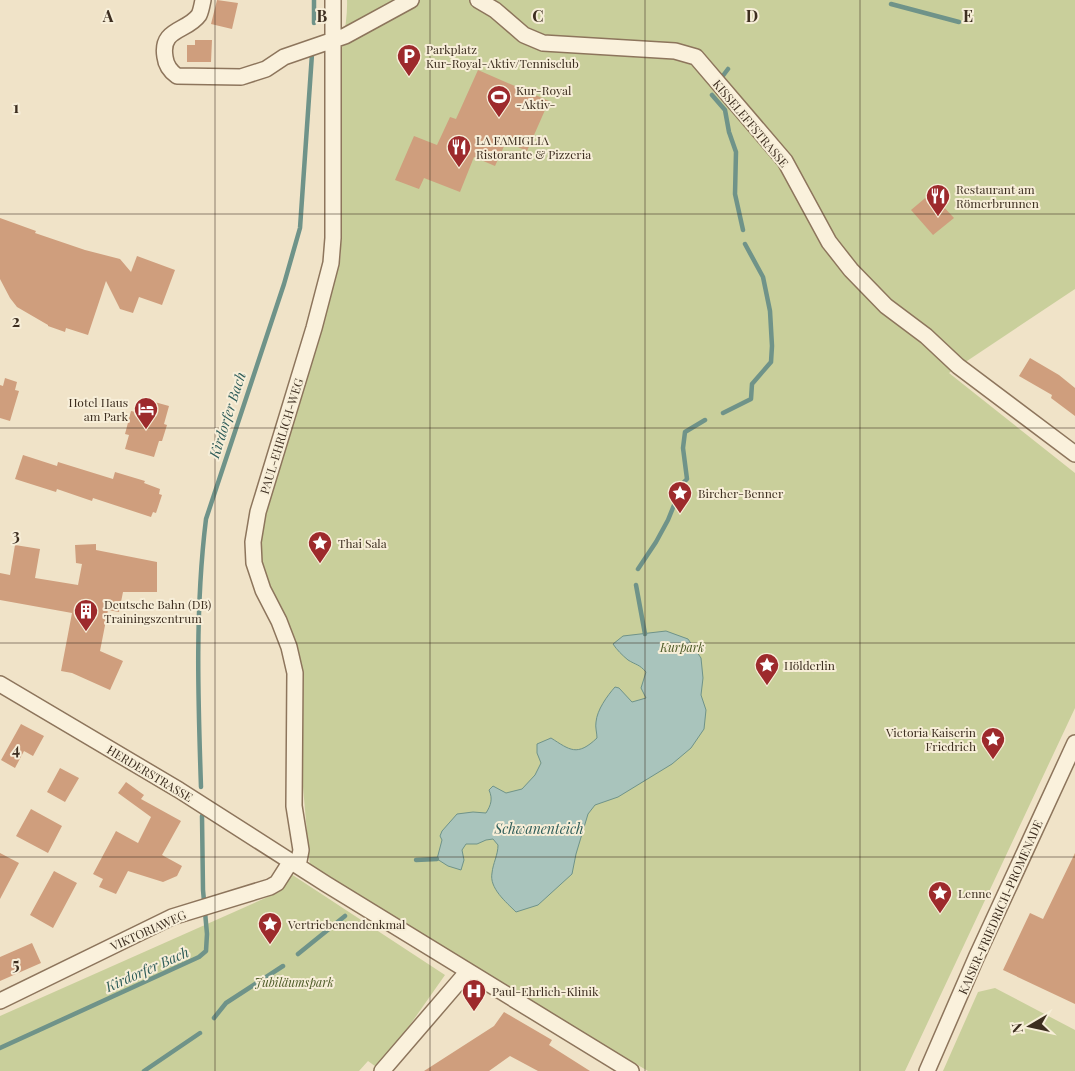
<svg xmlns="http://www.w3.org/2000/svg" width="1075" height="1071" font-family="'Playfair Display',serif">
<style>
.green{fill:#c9cf9b}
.water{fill:#a9c4bc;stroke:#6f9389}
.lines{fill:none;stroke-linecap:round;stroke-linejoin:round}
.stream{stroke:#6f9389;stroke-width:4.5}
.building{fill:#cf9e7d}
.street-casing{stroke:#8d755c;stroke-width:18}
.street{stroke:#faf1dc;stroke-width:15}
.grid{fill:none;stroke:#3d2e20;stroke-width:1;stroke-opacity:0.55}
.labels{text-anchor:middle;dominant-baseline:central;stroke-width:4;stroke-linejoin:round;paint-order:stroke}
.poi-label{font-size:12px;fill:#3d2e20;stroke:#f7eed8;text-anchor:start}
.street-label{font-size:12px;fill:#3d2e20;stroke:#f7eed8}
.park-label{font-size:12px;font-style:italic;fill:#4d5a26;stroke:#f7eed8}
.water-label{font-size:14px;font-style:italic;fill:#2f5d59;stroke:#f7eed8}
.grid-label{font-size:16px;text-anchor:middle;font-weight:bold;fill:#3d2e20;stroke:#f7eed8;stroke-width:4;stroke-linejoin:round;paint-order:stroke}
</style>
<rect width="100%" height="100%" fill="#f0e3c8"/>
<!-- green -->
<path class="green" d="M347,0H1075V289L949,373L1075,473V708L905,1071H648L465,963L310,867L299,741L303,685L298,654L261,568L260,530L340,262C345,199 339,135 340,72C340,48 348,24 347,0Z
M291,874L445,975L379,1069L368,1061L359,1071H0V1016L279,892Z
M995,988L1075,1030V1071H943L978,992Z"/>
<!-- water -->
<path class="water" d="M666,631L688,639L701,658L703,678L701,695L706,710L704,729L691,748L672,764L618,797L595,805L588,814L576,854L572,874L538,905L516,912C506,902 489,888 492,873C493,863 498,855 498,845L493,839L486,840L477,844H466L462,850L464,860L461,870L448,866L437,859L442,840L440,836L442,831L457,814L473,812L486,813C491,805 493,799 489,790L493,786L506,793L522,789L535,775L541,763L537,753V744L551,738C570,750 577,757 597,738C597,733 595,727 596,722C597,710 607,696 615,687L619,688L632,702L646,698L641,688L646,672C639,664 636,665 628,660C622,655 617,650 613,644L623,636Z"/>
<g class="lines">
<!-- stream -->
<path class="stream" d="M891,4L959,22
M314,23V0
M722,77L728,69
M712,95L725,110L729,132L736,152L735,194L743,230
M723,413L751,399L752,384L771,362L772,346L770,311L763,277L745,244
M638,569L656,542L668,520L683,483L687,479L683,448L685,432L705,420
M636,585L645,634
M201,787C198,698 195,608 206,519L284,284L300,228L312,54
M416,860L437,859
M298,954L345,916
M214,1018L226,1003L283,966
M0,1048L199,957L206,951L207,934L203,890L202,816
M144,1071L200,1033"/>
</g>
<!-- building -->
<path class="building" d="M217,0L238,3L232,29L211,24Z
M195,40H212L211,62H187V45H195Z
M478,70L549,101L527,151L506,142L495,166L474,157L460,192L424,178L419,189L395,180L414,136L437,145L450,117L456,119Z
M939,192L948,202L943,206L954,218L933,235L911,210L930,194L933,197Z
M0,218L36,231L35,233L85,250L120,259L131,272L137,256L175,270L162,305L139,297L133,313L120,309L106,281L88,335L66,328L65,332L48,326V325L17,307L10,298L0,279Z
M1030,358L1059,375L1075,388V416L1051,398L1052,395L1019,376Z
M5,378L17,382L15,390L19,391L10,421L0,418V385L3,386Z
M140,398L169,406L164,424L167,425L162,441H159L154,457L125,449L129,435L125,434L131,411L136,412Z
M23,455L57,466L58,462L113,479L115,472L145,481L144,483L160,489L159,494L162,495L156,513L153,512L151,517L93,498L92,501L57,489L56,492L15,479Z
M96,544V550L157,562V592H123L119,612L108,610L100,651L123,661L110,690L72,673L61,671L72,613L0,600V573L10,575L15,545L40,549L35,578L78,585L82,564L76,563L75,545Z
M21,724L44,736L33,756L24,751L15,768L1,760Z
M60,768L79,778L65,802L47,792Z
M126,782L144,795L141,799L181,821L162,855L182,866L177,876L163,882L128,871L116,894L99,887L103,879L93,874L116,831L138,843L151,817L118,793Z
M31,809L62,826L48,853L16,836Z
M0,853L19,863L0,899Z
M1075,853V1004L1003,970L1030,913L1043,919Z
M54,871L77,883L53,928L30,915Z
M32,943L41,963L0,981V957Z
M504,1012L552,1040L549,1045L590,1071H538L510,1056L489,1071H424L494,1026Z"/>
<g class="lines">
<!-- street casing -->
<g class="street-casing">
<path id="street" d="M203,0C202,5 201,11 199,15C187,32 160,28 165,57C166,66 170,71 177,76L241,77L266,69L284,57L345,36L411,0
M478,0L495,10L524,35L543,43L675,51L696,57L785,161L829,242L851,270L886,306L926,336L958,366L1075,454
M0,684L179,790L326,884L631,1071
M298,866L301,850L294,806L295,673L289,647L279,621L263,590L254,563L253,542L258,512L314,328L331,263L333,238V0
M0,1001L172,917L270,887L277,883L291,861
M382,1071L468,971
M927,1071L976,958L1075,743"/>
</g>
<!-- street -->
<use href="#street" class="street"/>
</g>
<!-- grid -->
<path class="grid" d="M215,0V1071M430,0V1071M645,0V1071M860,0V1071M0,214H1075M0,428H1075M0,643H1075M0,857H1075"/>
<!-- icons -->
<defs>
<g id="parking-pin" transform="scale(1.25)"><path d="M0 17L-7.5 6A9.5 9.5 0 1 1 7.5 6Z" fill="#9d2a2c" stroke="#f7eed8"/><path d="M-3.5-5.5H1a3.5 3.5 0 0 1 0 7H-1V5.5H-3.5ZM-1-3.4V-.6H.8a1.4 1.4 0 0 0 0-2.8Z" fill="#fff"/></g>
<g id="stadium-pin" transform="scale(1.25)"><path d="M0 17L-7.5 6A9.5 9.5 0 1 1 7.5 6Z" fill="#9d2a2c" stroke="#f7eed8"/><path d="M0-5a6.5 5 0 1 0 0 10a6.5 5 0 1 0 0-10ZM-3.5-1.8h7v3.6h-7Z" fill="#fff"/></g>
<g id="restaurant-pin" transform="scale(1.25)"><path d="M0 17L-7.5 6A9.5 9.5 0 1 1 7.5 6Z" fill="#9d2a2c" stroke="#f7eed8"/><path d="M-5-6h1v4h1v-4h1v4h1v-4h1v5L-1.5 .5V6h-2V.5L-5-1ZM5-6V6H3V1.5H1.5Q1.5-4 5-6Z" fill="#fff"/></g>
<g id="hotel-pin" transform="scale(1.25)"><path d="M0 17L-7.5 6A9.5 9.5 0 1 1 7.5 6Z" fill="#9d2a2c" stroke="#f7eed8"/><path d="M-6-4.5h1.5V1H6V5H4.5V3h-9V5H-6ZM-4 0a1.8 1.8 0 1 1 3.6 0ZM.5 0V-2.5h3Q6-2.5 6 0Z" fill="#fff"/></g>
<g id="sight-pin" transform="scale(1.25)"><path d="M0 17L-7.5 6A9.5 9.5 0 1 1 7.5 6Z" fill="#9d2a2c" stroke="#f7eed8"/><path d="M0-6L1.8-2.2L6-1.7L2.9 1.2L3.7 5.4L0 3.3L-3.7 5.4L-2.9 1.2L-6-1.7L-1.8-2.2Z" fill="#fff"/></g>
<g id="building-pin" transform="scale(1.25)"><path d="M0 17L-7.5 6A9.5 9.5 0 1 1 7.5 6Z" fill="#9d2a2c" stroke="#f7eed8"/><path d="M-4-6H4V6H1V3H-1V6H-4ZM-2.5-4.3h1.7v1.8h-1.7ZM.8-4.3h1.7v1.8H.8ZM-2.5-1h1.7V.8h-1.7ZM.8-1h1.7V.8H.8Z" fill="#fff"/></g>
<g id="hospital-pin" transform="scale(1.25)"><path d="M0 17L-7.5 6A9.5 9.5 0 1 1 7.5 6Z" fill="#9d2a2c" stroke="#f7eed8"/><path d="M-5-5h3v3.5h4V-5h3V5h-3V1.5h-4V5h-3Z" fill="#fff"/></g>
</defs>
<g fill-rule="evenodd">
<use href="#parking-pin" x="409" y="56"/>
<use href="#stadium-pin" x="499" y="97"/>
<use href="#restaurant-pin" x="459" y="147"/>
<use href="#restaurant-pin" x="938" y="196"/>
<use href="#hotel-pin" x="146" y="409"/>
<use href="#sight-pin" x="680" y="493"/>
<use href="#sight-pin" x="320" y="543"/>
<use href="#building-pin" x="86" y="611"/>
<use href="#sight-pin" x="767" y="665"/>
<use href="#sight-pin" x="993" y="739"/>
<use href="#sight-pin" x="940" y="893"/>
<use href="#sight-pin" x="270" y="924"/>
<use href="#hospital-pin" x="474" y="991"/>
</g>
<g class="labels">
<!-- poi labels -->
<g class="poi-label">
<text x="426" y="49">Parkplatz<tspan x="426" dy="14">Kur-Royal-Aktiv/Tennisclub</tspan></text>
<text x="516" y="90">Kur-Royal<tspan x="516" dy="14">-Aktiv-</tspan></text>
<text x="476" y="140">LA FAMIGLIA<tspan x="476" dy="14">Ristorante &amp; Pizzeria</tspan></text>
<text x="956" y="189">Restaurant am<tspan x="956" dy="14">Römerbrunnen</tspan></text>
<text x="128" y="402" text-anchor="end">Hotel Haus<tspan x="128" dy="14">am Park</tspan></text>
<text x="698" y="493">Bircher-Benner</text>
<text x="338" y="543">Thai Sala</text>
<text x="104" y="604">Deutsche Bahn (DB)<tspan x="104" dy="14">Trainingszentrum</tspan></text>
<text x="784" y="665">Hölderlin</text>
<text x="976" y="732" text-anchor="end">Victoria Kaiserin<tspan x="976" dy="14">Friedrich</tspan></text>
<text x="958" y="893">Lenne</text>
<text x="288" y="924">Vertriebenendenkmal</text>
<text x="492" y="991">Paul-Ehrlich-Klinik</text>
</g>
<!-- street labels -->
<g class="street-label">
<text transform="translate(751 123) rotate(50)">KISSELEFFSTRASSE</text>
<text transform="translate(281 436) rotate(-73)">PAUL-EHRLICH-WEG</text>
<text transform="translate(150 773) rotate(31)">HERDERSTRASSE</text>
<text transform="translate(1000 907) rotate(-66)">KAISER-FRIEDRICH-PROMENADE</text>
<text transform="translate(148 930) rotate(-24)">VIKTORIAWEG</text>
</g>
<!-- park labels -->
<g class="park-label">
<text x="682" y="647">Kurpark</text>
<text x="294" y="982">Jubiläumspark</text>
</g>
<!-- water labels -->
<g class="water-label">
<text transform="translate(227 415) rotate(-72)">Kirdorfer Bach</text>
<text x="539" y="828">Schwanenteich</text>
<text transform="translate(147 969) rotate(-24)">Kirdorfer Bach</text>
</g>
</g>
<g class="grid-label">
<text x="108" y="22">A</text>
<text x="322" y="22">B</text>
<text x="538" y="22">C</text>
<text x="752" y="22">D</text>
<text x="968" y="22">E</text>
<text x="16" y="113">1</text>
<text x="16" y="327">2</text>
<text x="16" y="541">3</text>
<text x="16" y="755">4</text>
<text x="16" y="970">5</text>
</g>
<!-- north arrow -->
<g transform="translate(1030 1026) rotate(261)" stroke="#f7eed8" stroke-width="4" paint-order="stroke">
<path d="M0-4L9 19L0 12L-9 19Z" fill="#3d2e20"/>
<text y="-8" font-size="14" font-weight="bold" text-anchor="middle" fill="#3d2e20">N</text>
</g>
</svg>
